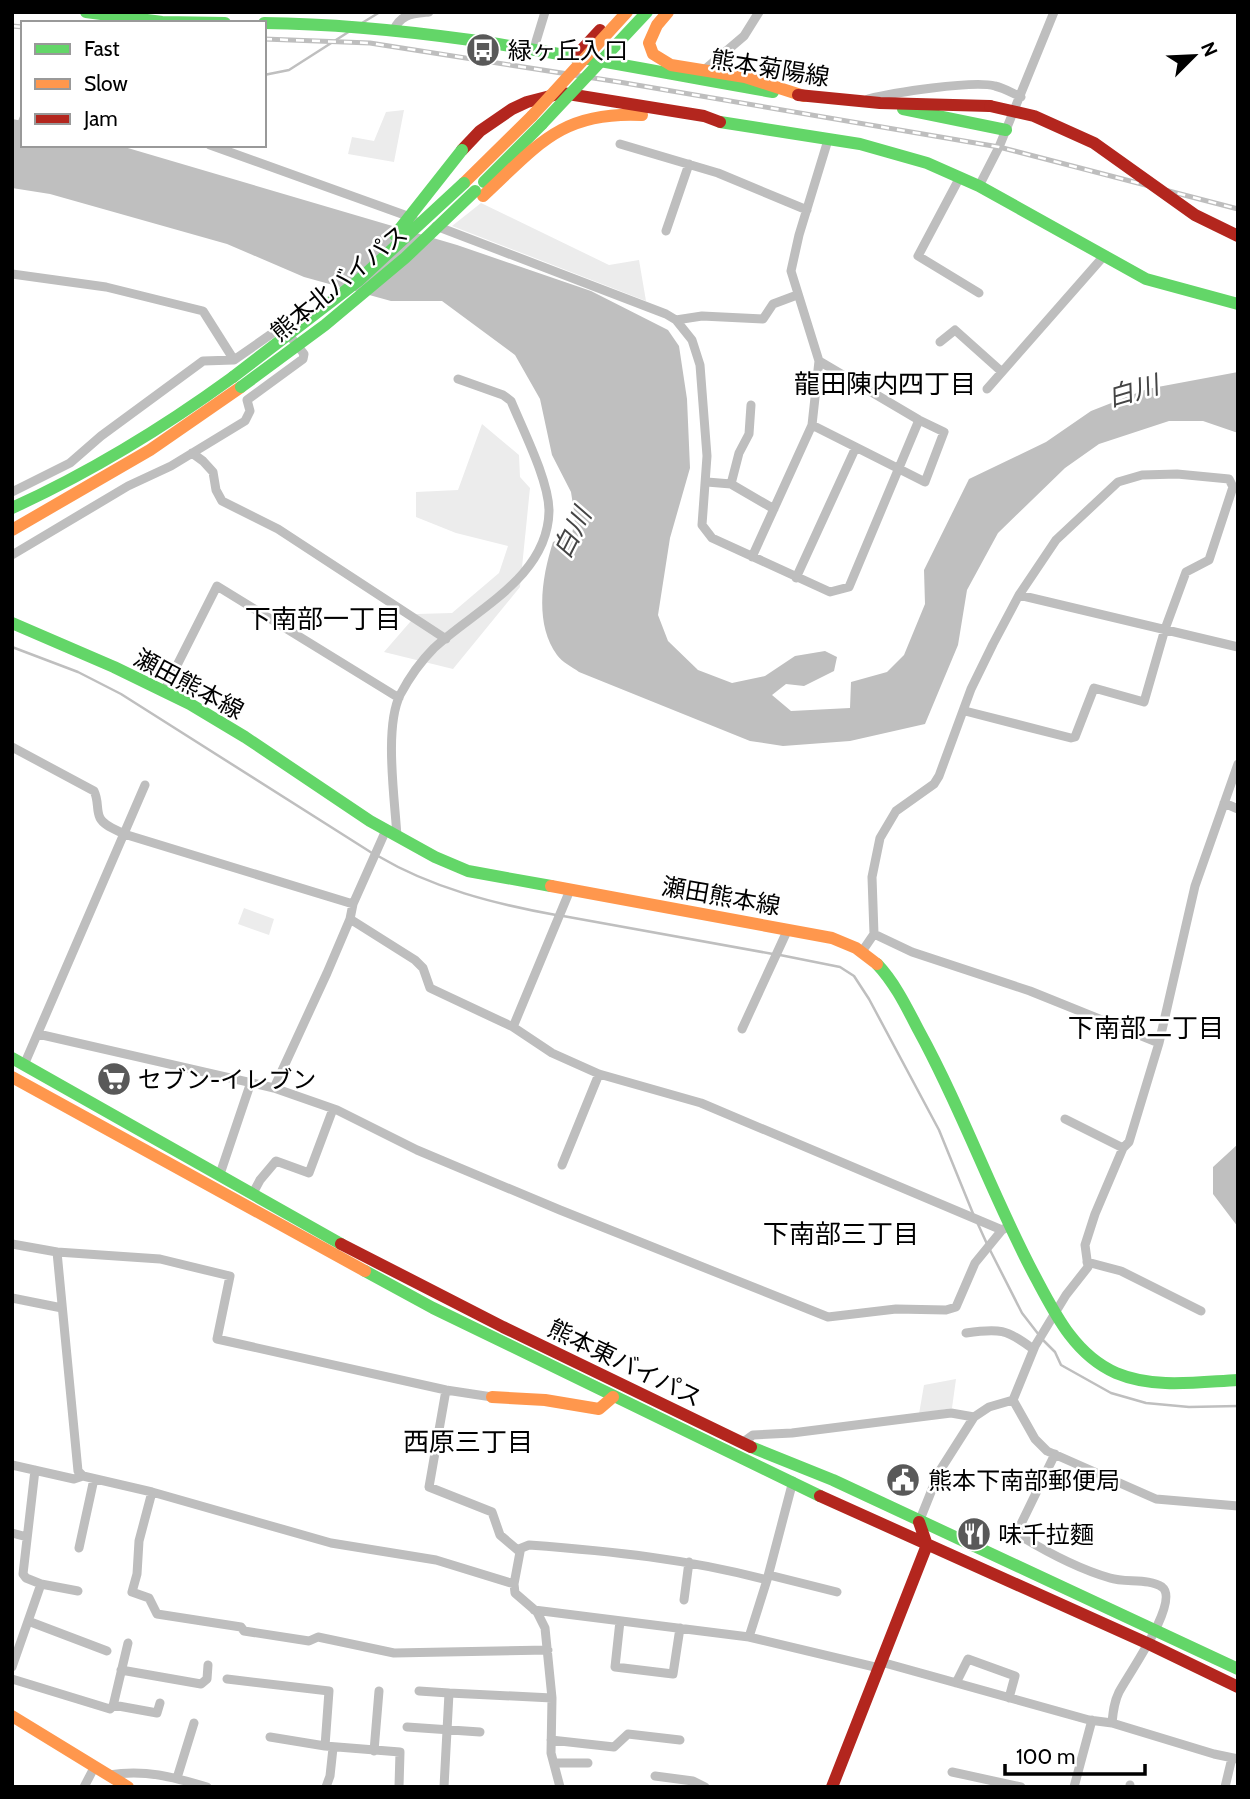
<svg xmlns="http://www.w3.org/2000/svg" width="1250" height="1799" font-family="Cabin,'Noto Sans JP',sans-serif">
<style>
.green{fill:#ececec}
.water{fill:#bfbfbf}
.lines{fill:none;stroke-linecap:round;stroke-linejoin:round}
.stream{stroke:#bfbfbf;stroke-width:2.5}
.street{stroke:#bebebe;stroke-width:9}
.fast{stroke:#63d668;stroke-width:12}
.slow{stroke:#ff974d;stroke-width:12}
.jam{stroke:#b3261e;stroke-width:12}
.rail-casing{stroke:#bebebe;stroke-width:5}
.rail{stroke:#fff;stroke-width:2.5;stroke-dasharray:8;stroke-linecap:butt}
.fast-bridge{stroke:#63d668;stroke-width:12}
.slow-bridge{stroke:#ff974d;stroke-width:12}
.jam-bridge{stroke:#b3261e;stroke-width:12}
.labels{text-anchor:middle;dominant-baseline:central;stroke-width:5;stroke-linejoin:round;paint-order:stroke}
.poi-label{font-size:24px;fill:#000;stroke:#fff;text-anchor:start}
.street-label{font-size:24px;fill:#000;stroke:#fff}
.neighbourhood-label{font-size:26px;fill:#000;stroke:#fff}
.water-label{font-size:26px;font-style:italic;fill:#444;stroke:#fff}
</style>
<rect width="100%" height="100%" fill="#fff"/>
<!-- green -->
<path class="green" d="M404,110L394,162L348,154L352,137L374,141L386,112Z
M481,203L609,265L639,260L646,301L452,226Z
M482,424L519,455L520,477L530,488L520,587L453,669L384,652L417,614L452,613L499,573L508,546L456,533L416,517V492L458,490Z
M244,908L274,919L269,935L238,924Z
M956,1379L952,1408L919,1414L924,1385Z"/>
<!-- water -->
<path class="water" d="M12,119L23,121V145L121,146L457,245L591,291L668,330L679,346L687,399L690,468L670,538L658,615L668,641L698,670L732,683L765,676L795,656L825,651L837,657L834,671L804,686L786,684L772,695L791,711L850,708L851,682L887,672L904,655L925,604L924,570L969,479L1046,442L1091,411L1147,389L1238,372V433L1203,421H1169L1099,444L1065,468L998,533L967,590L958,645L925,724L850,741L783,746L750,741L579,672C572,667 562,662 557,655C534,624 542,576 553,542L572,534L575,518L571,492L552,455L540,399L515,355L442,301H391L304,277L227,244L50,194L12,188Z
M1238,1144V1227L1213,1194V1167Z"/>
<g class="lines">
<!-- stream -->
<path class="stream" d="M362,23L380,12
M264,75L289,70L350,31
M19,122L23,112
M12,647L78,672L121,694L372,853
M378,856C432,888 495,904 556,915
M563,916L773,954
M780,955L840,967L854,976L869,999L939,1130L974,1216
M977,1222L987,1244
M990,1250L1022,1313L1039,1335
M1043,1340L1055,1352L1061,1365L1111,1393L1146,1403L1189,1407L1238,1406"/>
<!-- street -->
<path class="street" d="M393,31C401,14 411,14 429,12
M534,48L545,12
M703,71L744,36L759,12
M868,99C892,93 973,80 995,86C1004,88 1012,93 1021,97
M620,144L718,173L807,210
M210,145L413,218
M960,177L918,256L979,293
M979,186L999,147L1054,12
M436,226L666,314L676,320L692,340L700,365L707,456L702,525L712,538L830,592L849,587L919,420
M666,231L689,164
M12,274L106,287L203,311L234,360
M676,320L702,316L763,319L773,304L797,295
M940,342L955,330L1002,372
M987,389L1103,257
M812,425L925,482L944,432L919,420L819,361
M192,453L203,461L213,472L216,490L222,501L278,529L446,639
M707,482L731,484L774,509
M731,484L739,453L749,434L751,405
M12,492L70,463L101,436L203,361L234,360L277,330L286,331L304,354L303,359L247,400L250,411L245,421L171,466L128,486L12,555
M752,557L812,425L819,361L791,271L799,235L828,140
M796,578L856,447
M1019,595L1238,647
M164,691L217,586L399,698
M12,747L94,791C99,801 96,810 100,818C104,826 117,830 124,834L353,904
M1224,803L1238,809
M397,837C395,800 384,728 400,695C409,678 420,662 434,648C475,610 548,577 549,511C549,481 523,430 511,401L503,395L458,379
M350,919L415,960L423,968L430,988L513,1027L552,1053L599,1074L701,1103L1002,1230
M874,934L912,952L1030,991L1159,1043
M863,950L874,934L872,877L880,838L896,811L934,784L939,776L971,689L993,644L1019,595L1056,540L1118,482L1142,475L1177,474L1229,479L1233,487L1209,560L1186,572L1165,629L1144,702L1094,688L1075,737L1071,738L965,711
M513,1027L570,890
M742,1029L788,929
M38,1034L274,1088L337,1110L417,1150L560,1210L828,1317L896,1309L946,1310L956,1307L975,1263L1002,1230L1009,1226
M24,1065L145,785
M274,1088L327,973L350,919L353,904L386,830
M1065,1119L1123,1148
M562,1165L599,1074
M220,1174L251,1082
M253,1193L260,1180L276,1161L309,1173L333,1109
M12,1244L57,1252
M1087,1262L1121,1271L1201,1311
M12,1298L62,1308
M966,1333C999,1328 1007,1329 1033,1349
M446,1390L429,1487L492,1512L500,1535L520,1552L514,1584L515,1593L537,1612L545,1628L552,1698L551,1753L560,1787
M1013,1400L1035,1346L1066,1295L1088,1267L1085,1245L1095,1214L1123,1148L1129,1142L1159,1043L1195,886L1238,764
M1013,1400L1035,1439L1047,1451L1156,1499L1238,1506
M742,1443L753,1435L792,1433L951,1413L974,1417
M12,1465L74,1479L83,1476L152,1492L331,1543L436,1560L514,1584
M83,1476L78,1471L57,1252L160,1259L230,1276L217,1339L446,1390L492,1397
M152,1492L139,1541L137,1574L132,1592L149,1598L157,1614L241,1627L244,1631L309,1641L318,1637L394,1653L548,1650
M919,1522L939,1472L974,1417L989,1407L1013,1400
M12,1533L27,1537
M79,1548L94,1479
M519,1549L529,1545C610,1551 689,1559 767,1580L793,1481
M769,1575L837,1592
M41,1584L78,1591
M684,1600L689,1562
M534,1610L749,1637L879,1668
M28,1621L107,1651
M620,1621L615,1667L673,1674L680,1628
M749,1637L767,1580
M881,1662L1089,1720L1112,1723C1113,1712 1114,1702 1119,1692C1127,1676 1181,1601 1162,1587C1149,1578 1125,1583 1110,1578C1082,1570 1047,1552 1022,1537L1019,1528L1055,1454
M12,1667L41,1584L26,1578L23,1574L35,1470
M121,1670L201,1684L207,1679L208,1665
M12,1679L110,1709L113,1706L128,1643
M227,1679L329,1691L325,1746L400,1752L399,1787
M956,1683L968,1659L1015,1676L1009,1698
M419,1691L449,1693
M113,1705L157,1713L160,1703
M1112,1723L1214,1754L1238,1759
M407,1727L480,1732
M270,1737L325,1746
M551,1740L614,1747L628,1734L680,1740
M374,1751L379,1691
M554,1763H588
M952,1772L1021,1787
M109,1775C145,1769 173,1777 207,1787
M655,1776L693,1781L705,1787
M177,1778L194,1723
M84,1787L95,1766
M326,1787L330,1776L333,1748
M444,1787L449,1693L552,1698
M1074,1787L1092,1720
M1130,1787V1785
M1225,1787L1232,1758"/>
<!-- fast -->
<path class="fast" d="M86,12L162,22L225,23
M264,23C436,25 604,63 773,92
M903,109L1006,130
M720,122L860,144L927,163L979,186L1146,279L1238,304
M484,182L542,124
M12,508C91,472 163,428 233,377
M12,623L114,667L190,704L245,737L370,821L435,857L468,871L551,886
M877,964C895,983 907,1008 919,1031C964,1113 994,1201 1038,1282C1057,1318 1077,1356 1116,1373C1154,1389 1198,1382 1238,1380
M12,1058L341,1244
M365,1271L433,1308L820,1496
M751,1447L833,1480L1238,1669"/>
<!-- slow -->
<path class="slow" d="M668,12L657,25L649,43L653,54L671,65L745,77L804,96
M464,183L532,116
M483,196C538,145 561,111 642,115
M12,530L150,450L241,387
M551,886L832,938L856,948L877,964
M12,1077L365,1271
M492,1397L545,1400L599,1409L613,1397
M12,1716L128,1787"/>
<!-- jam -->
<path class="jam" d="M575,57L600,30
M798,95L880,103L990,106
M462,150L480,131L512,109L527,102L562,93L704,116L720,122
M341,1244L503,1327L751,1447
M820,1496L1149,1644L1238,1687
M832,1787L927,1545L919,1522"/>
<!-- rail casing -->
<g class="rail-casing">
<path id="rail" d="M12,26L23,27
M264,39L370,43L619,82L999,147L1238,209"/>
</g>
<!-- rail -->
<use href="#rail" class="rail"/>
<!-- fast-bridge -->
<path class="fast-bridge" d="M542,124L647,12
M395,235L462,150
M233,377L358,281L464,183
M241,387L325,325L405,258L475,191"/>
<!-- slow-bridge -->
<path class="slow-bridge" d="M532,116L627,12"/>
<!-- jam-bridge -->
<path class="jam-bridge" d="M990,106L1034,116L1094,143L1195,215L1238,236"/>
</g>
<!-- icons -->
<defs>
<g id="bus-disc" transform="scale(1.75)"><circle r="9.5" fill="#595959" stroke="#fff"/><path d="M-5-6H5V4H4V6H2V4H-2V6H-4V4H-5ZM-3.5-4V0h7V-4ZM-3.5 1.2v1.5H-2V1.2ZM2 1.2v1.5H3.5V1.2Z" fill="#fff"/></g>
<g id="supermarket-disc" transform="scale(1.75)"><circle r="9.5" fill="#595959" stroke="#fff"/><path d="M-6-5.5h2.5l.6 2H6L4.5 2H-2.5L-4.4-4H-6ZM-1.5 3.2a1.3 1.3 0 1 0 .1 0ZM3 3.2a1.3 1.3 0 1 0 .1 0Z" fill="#fff"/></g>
<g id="civic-disc" transform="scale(1.75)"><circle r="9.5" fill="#595959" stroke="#fff"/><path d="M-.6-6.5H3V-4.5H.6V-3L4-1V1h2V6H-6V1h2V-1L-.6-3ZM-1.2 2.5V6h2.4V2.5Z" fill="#fff"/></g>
<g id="restaurant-disc" transform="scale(1.75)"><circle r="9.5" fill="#595959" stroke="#fff"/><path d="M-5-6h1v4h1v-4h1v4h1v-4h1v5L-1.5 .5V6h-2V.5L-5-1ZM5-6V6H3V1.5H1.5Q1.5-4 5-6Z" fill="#fff"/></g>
</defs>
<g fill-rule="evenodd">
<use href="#bus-disc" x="483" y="50"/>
<use href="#supermarket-disc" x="114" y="1079"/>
<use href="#civic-disc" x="903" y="1480"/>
<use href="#restaurant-disc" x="974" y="1534"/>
</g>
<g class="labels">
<!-- poi labels -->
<g class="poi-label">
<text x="508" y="50">緑ヶ丘入口</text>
<text x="138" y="1079">セブン-イレブン</text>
<text x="928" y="1480">熊本下南部郵便局</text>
<text x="998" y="1534">味千拉麵</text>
</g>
<!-- street labels -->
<g class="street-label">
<text transform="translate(770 68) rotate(9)">熊本菊陽線</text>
<text transform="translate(339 283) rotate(-39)">熊本北バイパス</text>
<text transform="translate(189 684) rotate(28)">瀬田熊本線</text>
<text transform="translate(721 896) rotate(10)">瀬田熊本線</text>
<text transform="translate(625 1363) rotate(26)">熊本東バイパス</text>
</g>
<!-- neighbourhood labels -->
<g class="neighbourhood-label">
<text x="885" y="384">龍田陳内四丁目</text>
<text x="323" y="619">下南部一丁目</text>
<text x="1146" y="1028">下南部二丁目</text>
<text x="841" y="1234">下南部三丁目</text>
<text x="468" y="1442">西原三丁目</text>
</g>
<!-- water labels -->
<g class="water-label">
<text transform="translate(1133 391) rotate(-16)">白川</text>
<text transform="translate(572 533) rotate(-63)">白川</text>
</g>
</g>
<!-- border -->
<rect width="1250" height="1799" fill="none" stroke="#000000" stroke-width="28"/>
<!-- legend -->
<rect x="21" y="21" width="245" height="126" fill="#ffffff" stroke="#999999" stroke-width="2"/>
<rect x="35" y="44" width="35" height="10" fill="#63d668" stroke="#999999" stroke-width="2"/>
<text x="84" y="56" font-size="21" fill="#000000">Fast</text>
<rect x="35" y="79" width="35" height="10" fill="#ff974d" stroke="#999999" stroke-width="2"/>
<text x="84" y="91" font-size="21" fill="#000000">Slow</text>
<rect x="35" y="114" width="35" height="10" fill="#b3261e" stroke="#999999" stroke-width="2"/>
<text x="84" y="126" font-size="21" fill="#000000">Jam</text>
<!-- north arrow -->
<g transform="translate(1194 56) rotate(66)" stroke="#ffffff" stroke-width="5" paint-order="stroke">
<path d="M0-5L12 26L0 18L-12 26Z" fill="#000000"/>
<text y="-10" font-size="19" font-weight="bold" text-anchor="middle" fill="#000000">N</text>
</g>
<!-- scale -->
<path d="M1005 1764v10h140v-10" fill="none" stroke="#000000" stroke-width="3.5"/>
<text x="1016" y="1764" font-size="21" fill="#000000" stroke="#ffffff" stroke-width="5" paint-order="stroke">100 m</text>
</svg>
